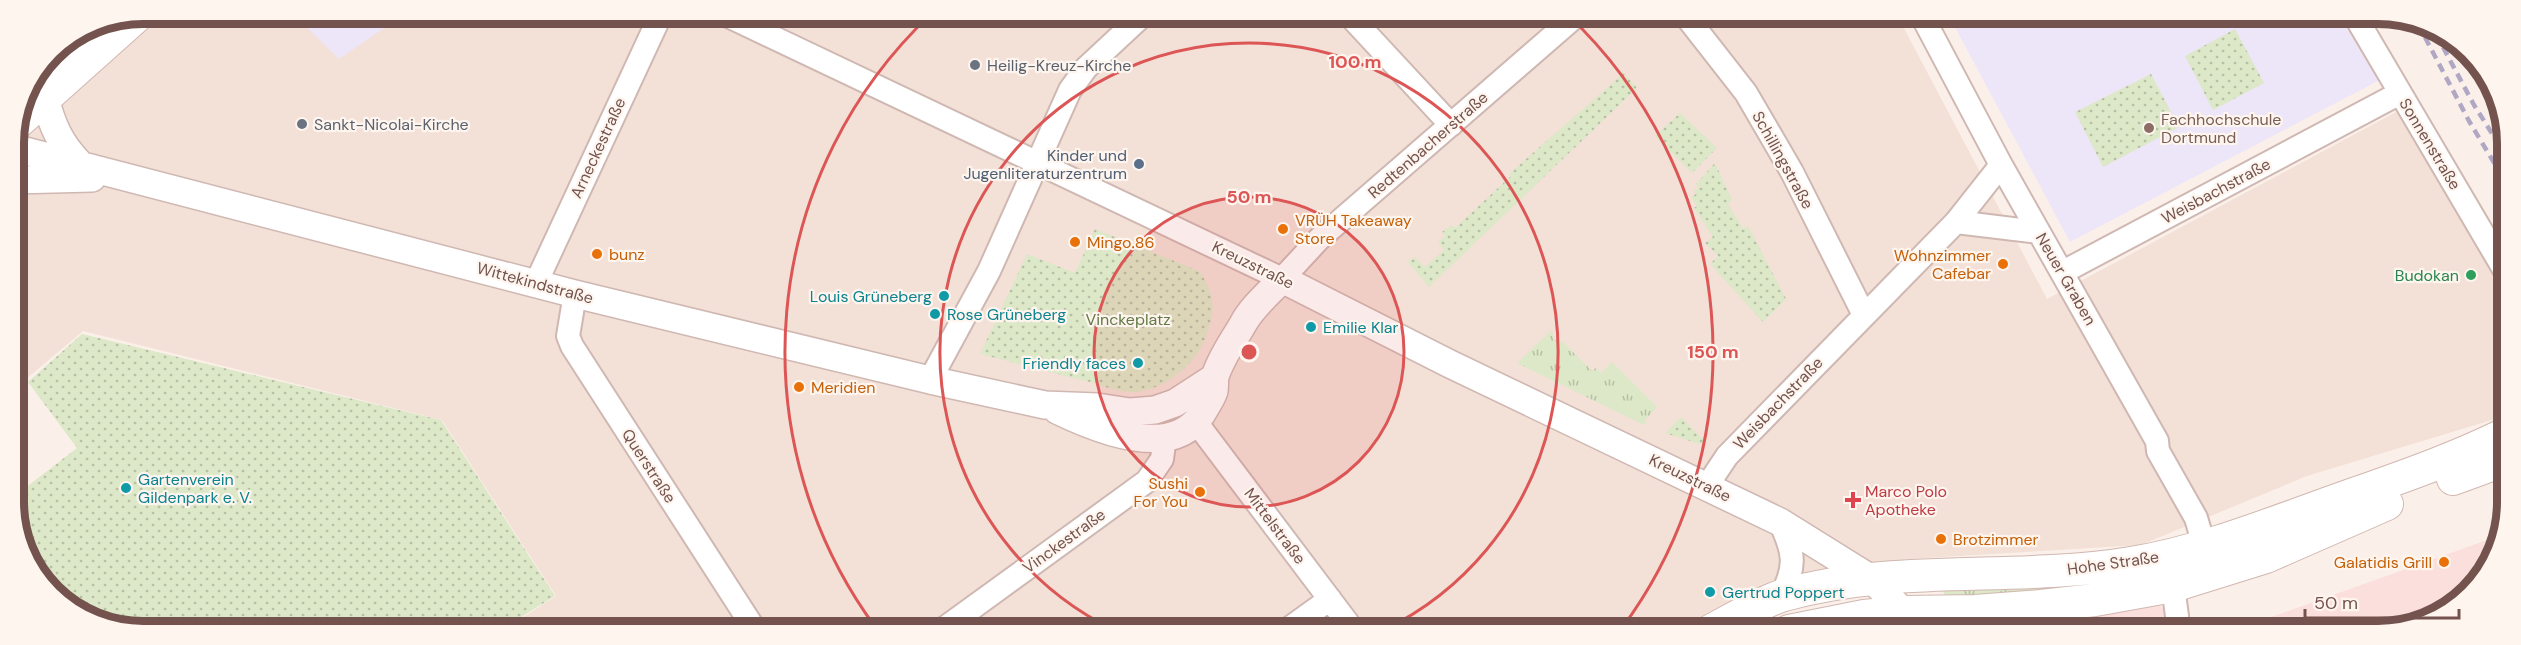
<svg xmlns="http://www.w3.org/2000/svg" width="2521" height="645" font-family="'DM Sans',sans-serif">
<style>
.residential{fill:#f3e0d7}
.commercial{fill:#fbdfdd}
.education{fill:#ede5f8}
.grass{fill:url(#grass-tufts)}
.park{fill:url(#park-dots)}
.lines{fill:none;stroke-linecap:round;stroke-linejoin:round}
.minor-casing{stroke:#cfb8b2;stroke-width:26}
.tertiary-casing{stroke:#cfb8b2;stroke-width:30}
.secondary-casing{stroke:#d1b7b0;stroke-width:34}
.minor{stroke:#fff;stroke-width:22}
.tertiary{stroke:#fff;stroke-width:27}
.secondary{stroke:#fff;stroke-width:32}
.rail{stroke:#b0a7c5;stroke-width:4.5;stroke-dasharray:9 6;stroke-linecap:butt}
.ring{fill:none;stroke:#dd5656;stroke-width:3}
.worship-dot{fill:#6b7280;stroke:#fef5ef;stroke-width:2}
.education-dot{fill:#8d6e63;stroke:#fef5ef;stroke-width:2}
.service-dot{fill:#5c6f8a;stroke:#fef5ef;stroke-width:2}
.food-dot{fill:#e8710a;stroke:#fef5ef;stroke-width:2}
.leisure-dot{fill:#2e9e5b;stroke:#fef5ef;stroke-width:2}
.culture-dot{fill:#0f9aa8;stroke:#fef5ef;stroke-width:2}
.health-dot{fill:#e0444e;stroke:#fef5ef;stroke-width:2}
.labels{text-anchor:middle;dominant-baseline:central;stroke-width:4.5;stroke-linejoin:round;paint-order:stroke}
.worship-label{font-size:16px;fill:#5b616d;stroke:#fef5ef;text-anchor:start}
.education-label{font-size:16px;fill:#785e54;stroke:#fef5ef;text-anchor:start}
.street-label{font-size:16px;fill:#74534e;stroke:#fef5ef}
.service-label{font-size:16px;fill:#4e5e75;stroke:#fef5ef;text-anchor:end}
.food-label{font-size:16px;fill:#c56008;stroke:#fef5ef;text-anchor:start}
.leisure-label{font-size:16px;fill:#27864d;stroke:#fef5ef;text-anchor:end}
.culture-label{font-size:16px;fill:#0d838f;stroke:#fef5ef;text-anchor:start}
.park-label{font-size:16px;fill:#617946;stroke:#fef5ef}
.health-label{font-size:16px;fill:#be3a42;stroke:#fef5ef;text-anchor:start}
.rim{fill:none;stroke:#74534e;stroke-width:8}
.centre{fill:#dd5656;stroke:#fef5ef;stroke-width:3}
.ring-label{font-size:18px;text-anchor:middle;font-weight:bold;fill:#dd5656;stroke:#fef5ef;stroke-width:4.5;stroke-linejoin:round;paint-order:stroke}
</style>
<defs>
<pattern id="grass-tufts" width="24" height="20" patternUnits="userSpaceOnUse" patternTransform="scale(1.5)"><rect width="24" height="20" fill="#dce8c7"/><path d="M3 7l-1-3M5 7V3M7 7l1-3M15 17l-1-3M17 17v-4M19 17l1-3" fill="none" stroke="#b7bfa4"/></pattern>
<pattern id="park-dots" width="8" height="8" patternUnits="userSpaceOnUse" patternTransform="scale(1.5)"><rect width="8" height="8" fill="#dce8c7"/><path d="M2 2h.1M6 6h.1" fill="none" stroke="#b7bfa4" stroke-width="1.8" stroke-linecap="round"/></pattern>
</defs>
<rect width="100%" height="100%" fill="#fbf0e9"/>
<!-- residential -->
<path class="residential" d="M148,14L1897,15L2047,299L2400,110L2505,288V416L2307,476L2141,545L1909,559L1847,569L1763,594L1694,631L505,629L556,596L442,420L83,331L25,380L15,369L14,135Z
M129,16L19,115L24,93L52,51L94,23Z"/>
<!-- commercial -->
<path class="commercial" d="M2501,535L2463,599L2386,631H2232Z
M2155,600L2184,631H1893Z"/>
<!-- education -->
<path class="education" d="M293,14H405L339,59Z
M1949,16H2346L2380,80L2070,242Z"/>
<!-- grass -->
<path class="grass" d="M1552,330L1554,340L1562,341L1592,371L1596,368L1601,373L1612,362L1657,407L1645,420L1647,422L1644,425L1517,363Z
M2159,579L1948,600L1942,590L2014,589Z"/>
<!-- park -->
<path class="park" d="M2235,29L2264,83L2213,110L2185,56Z
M1623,72L1637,88L1429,287L1408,262L1414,257L1425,267L1444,250L1438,242L1445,236L1442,232L1452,225L1455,228L1511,176L1509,174L1615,81Z
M2151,74L2179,127L2103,167L2075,112Z
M1680,113L1717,148L1692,173L1655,136Z
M1715,163L1732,200L1728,204L1743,229L1748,226L1786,299L1763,322L1710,264L1718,256L1705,243L1713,237L1694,208L1697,206L1691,197L1696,194L1694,191L1698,188L1696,184Z
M1095,229L1199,271C1217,296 1215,312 1205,339C1195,365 1164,390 1135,392C1120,393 1101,385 1086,381C1051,372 1015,363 980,354L1027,254L1075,273Z
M82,334L441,420L555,596L502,629H118L51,593L16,527V495L77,448L28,382Z
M1681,417L1705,442L1703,445L1665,433Z"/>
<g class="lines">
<!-- minor casing -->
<g class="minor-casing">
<path id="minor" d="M724,14L1282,279L1319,239L1577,15
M1349,15L1451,125
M1685,15L1746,93L1792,172L1864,315
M1922,16L2001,165L2157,441L2158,451L2196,518L2204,545
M2355,16L2505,271
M1956,222L2038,232
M2063,272L2400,93
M536,283L661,14
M575,294L568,336L572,346L755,630
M930,380L989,271L1070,90L1086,68L1143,15
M1196,422L1353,630
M1707,486L1727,456L1956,222L2001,165
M1780,522C1794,552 1797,566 1781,596
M2173,586L2179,631
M942,630L1147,481L1162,459L1165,437
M1287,630L1330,599"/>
</g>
<!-- tertiary casing -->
<g class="tertiary-casing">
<path id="tertiary" d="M45,98C52,125 60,144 80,164
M14,148L575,294L930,380L1045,405L1097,407L1130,412L1155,410L1175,403L1215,377
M14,180L92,178
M1057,410C1094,428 1171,461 1201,415C1205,408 1212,398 1214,391C1215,386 1214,381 1215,377C1220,359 1234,340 1243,324C1252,307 1269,293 1282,279L1450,364L1780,522L1873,580L1921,631"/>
</g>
<!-- secondary casing -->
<g class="secondary-casing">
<path id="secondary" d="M16,124L139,14
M2453,479L2505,460
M1710,631C1733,619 1759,603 1784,595C1897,563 2016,582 2131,563C2195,553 2262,527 2323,505C2384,483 2446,463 2505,434
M1789,631L1864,616L1905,612L1975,611L2041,606L2095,600L2173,586L2266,557L2387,504"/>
</g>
<!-- minor -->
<use href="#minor" class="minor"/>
<!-- tertiary -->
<use href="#tertiary" class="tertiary"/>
<!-- secondary -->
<use href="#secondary" class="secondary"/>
<!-- rail -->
<path class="rail" d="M2418,24L2469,121L2505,181
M2436,34L2474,105L2505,154"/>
</g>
<!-- distance rings -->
<circle cx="1249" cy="352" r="155" fill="#dd5656" fill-opacity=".12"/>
<g class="ring">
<circle cx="1249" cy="352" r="155"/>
<path d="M1114 630A309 309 0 1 1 1384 630"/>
<path d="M876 628A464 464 0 0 1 930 15M1568 15A464 464 0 0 1 1622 628"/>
</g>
<!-- markers -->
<g class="worship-dot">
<circle cx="975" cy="65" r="6"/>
<circle cx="302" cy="124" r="6"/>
</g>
<circle class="education-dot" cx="2149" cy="128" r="6"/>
<circle class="service-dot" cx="1139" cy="164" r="6"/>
<g class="food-dot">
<circle cx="1283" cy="229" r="6"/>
<circle cx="1075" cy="242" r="6"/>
<circle cx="597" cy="254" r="6"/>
<circle cx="2003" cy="264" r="6"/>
<circle cx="799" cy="387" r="6"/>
<circle cx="1200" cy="492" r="6"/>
<circle cx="1941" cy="539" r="6"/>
<circle cx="2444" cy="562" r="6"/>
</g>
<circle class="leisure-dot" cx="2471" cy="275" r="6"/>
<g class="culture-dot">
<circle cx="944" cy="296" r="6"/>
<circle cx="935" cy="314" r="6"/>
<circle cx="1311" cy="327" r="6"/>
<circle cx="1138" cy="363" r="6"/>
<circle cx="126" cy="488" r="6"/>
<circle cx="1710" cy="592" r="6"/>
</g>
<path class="health-dot" d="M1850 491h6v6h6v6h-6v6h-6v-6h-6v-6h6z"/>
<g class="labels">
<!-- worship labels -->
<g class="worship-label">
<text x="987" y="65">Heilig-Kreuz-Kirche</text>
<text x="314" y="124">Sankt-Nicolai-Kirche</text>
</g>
<!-- education labels -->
<g class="education-label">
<text x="2161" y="119">Fachhochschule<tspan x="2161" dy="18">Dortmund</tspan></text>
</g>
<!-- street labels -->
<g class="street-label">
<text transform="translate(2430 144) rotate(59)">Sonnenstraße</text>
<text transform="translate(1428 145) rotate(-41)">Redtenbacherstraße</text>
<text transform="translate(598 148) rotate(-65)">Arneckestraße</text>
<text transform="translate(1783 160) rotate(61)">Schillingstraße</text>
<text transform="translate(2216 191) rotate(-28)">Weisbachstraße</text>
<text transform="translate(1253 265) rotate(26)">Kreuzstraße</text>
<text transform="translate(2066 279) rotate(60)">Neuer Graben</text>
<text transform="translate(535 283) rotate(15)">Wittekindstraße</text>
<text transform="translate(1778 403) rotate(-46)">Weisbachstraße</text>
<text transform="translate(649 466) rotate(57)">Querstraße</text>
<text transform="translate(1690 478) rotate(26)">Kreuzstraße</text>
<text transform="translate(1275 526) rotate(53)">Mittelstraße</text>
<text transform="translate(1064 541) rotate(-36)">Vinckestraße</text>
<text transform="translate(2113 563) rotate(-8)">Hohe Straße</text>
</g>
<!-- service labels -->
<g class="service-label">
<text x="1127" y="155">Kinder und<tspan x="1127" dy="18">Jugenliteraturzentrum</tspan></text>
</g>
<!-- food labels -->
<g class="food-label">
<text x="1295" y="220">VRÜH Takeaway<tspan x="1295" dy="18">Store</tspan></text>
<text x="1087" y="242">Mingo.86</text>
<text x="609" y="254">bunz</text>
<text x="1991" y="255" text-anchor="end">Wohnzimmer<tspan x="1991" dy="18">Cafebar</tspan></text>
<text x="811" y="387">Meridien</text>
<text x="1188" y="483" text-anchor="end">Sushi<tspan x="1188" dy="18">For You</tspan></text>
<text x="1953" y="539">Brotzimmer</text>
<text x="2432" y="562" text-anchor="end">Galatidis Grill</text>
</g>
<!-- leisure labels -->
<g class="leisure-label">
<text x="2459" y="275">Budokan</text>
</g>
<!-- culture labels -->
<g class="culture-label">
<text x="932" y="296" text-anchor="end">Louis Grüneberg</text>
<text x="947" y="314">Rose Grüneberg</text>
<text x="1323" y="327">Emilie Klar</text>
<text x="1126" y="363" text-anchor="end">Friendly faces</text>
<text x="138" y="479">Gartenverein<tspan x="138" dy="18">Gildenpark e. V.</tspan></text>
<text x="1722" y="592">Gertrud Poppert</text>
</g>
<!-- park labels -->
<g class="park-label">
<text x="1128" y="319">Vinckeplatz</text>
</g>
<!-- health labels -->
<g class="health-label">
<text x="1865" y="491">Marco Polo<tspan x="1865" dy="18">Apotheke</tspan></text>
</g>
</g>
<!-- crop -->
<path d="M0 0H2521V645H0ZM143 24H2378A119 119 0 0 1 2497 143V502A119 119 0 0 1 2378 621H143A119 119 0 0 1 24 502V143A119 119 0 0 1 143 24Z" fill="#fef5ef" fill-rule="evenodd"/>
<path class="rim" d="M143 24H2378A119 119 0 0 1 2497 143V502A119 119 0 0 1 2378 621H143A119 119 0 0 1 24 502V143A119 119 0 0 1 143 24Z"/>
<circle cx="1249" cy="352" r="9" class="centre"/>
<g class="ring-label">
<text x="1355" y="68">100 m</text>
<text x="1249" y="203">50 m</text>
<text x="1713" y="358">150 m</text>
</g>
<!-- scale -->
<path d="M2305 609v9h154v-9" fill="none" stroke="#74534e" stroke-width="3"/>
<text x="2314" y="609" font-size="18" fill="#74534e" stroke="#fef5ef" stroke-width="4.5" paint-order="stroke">50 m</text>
</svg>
